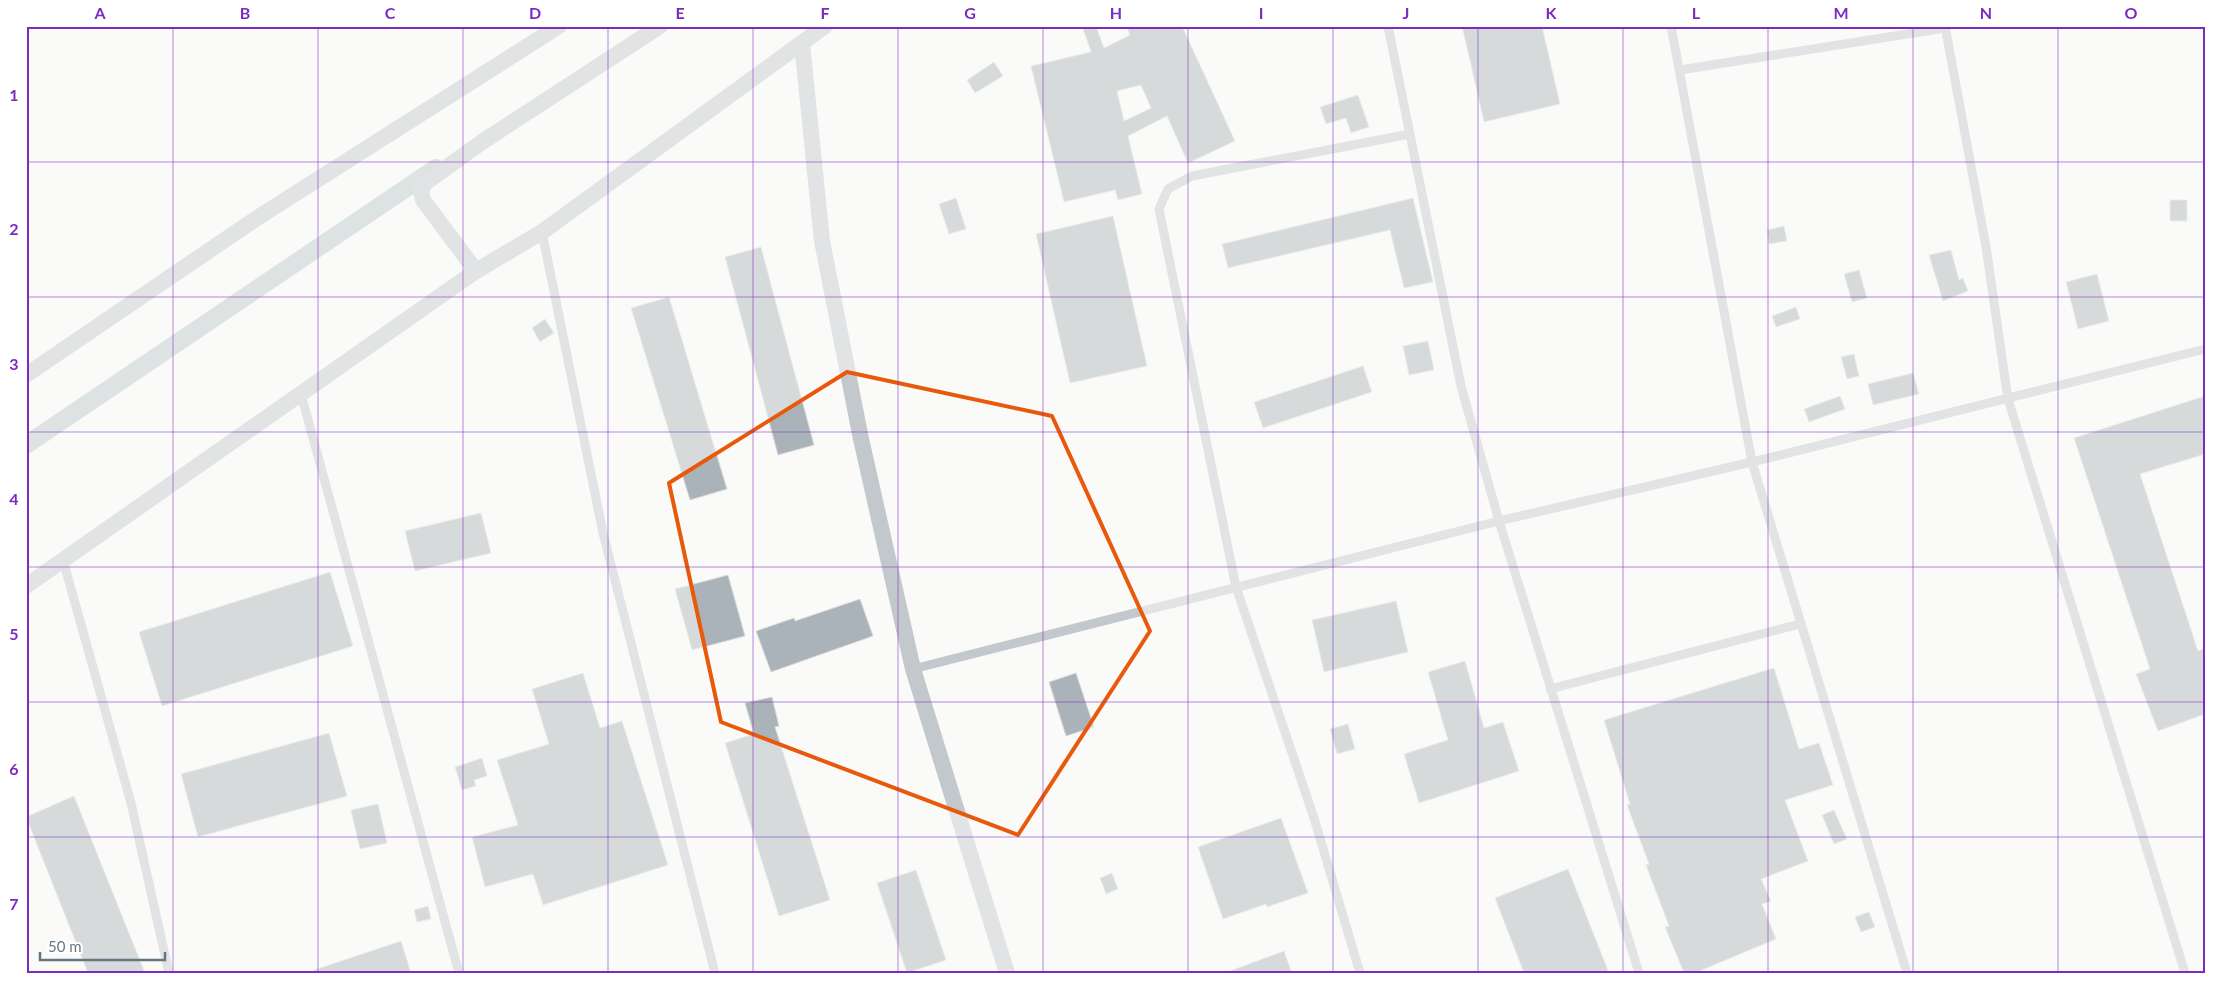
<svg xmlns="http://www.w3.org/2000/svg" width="2231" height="999" font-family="Lato,sans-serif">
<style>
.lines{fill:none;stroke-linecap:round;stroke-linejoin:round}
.canal{stroke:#bbc7cb;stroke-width:18}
.building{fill:#aab3b9;stroke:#dcdcda;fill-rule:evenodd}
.lane{stroke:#c3c8cc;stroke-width:9}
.street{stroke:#c3c8cc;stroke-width:16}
.marked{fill:none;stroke:#e8590c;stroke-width:4;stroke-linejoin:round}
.grid{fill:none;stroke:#7b2cbf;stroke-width:1;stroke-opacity:0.55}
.neatline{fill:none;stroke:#7b2cbf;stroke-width:2}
.grid-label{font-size:16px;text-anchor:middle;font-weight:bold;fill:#7b2cbf}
</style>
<rect width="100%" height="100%" fill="#fafaf8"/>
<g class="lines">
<!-- canal -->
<path class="canal" d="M26,445L436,168"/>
</g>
<!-- building -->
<path class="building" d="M1082,26H1096L1104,48L1130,35L1126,26H1182L1235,141L1188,163L1167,116L1128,136L1142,194L1118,200L1115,190L1064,202L1031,66L1091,52ZM1141,85L1151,108L1124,121L1117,91Z
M1462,26H1542L1560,104L1484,122Z
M994,62L1003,76L975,93L967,80Z
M1358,95L1369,127L1351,133L1346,118L1326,124L1320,107Z
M956,198L966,229L949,234L939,204Z
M1413,198L1433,282L1404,288L1390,230L1228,268L1222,244Z
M2170,200H2187V221H2170Z
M1113,216L1147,366L1070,383L1036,234Z
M1784,226L1787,241L1769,244L1767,230Z
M761,247L814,445L778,455L725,257Z
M1951,250L1959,280L1963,278L1968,291L1943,301L1929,255Z
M1859,270L1867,298L1852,302L1844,274Z
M2097,274L2109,321L2078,329L2066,282Z
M669,297L727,489L690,500L631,308Z
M1796,307L1800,319L1776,327L1772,316Z
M545,319L554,333L540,342L532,328Z
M1428,341L1434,370L1409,375L1403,346Z
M1854,354L1859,376L1847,379L1841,357Z
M1363,366L1372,392L1263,428L1254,402Z
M1913,373L1919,394L1873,405L1868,384Z
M1840,396L1845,409L1809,422L1804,409Z
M2205,396V454L2140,474L2198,651L2205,648V714L2158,731L2136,674L2150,669L2074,438Z
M481,513L491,553L415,571L405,531Z
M330,572L353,646L162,706L139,632Z
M728,575L745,636L692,650L675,589Z
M860,599L873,636L771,672L756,631L794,618L795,621Z
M1396,601L1408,652L1324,672L1312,620Z
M1465,661L1484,728L1503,722L1519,771L1419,803L1404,754L1448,740L1428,672Z
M1774,668L1799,749L1819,743L1833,785L1785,800L1808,861L1761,879L1771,901L1762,904L1776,939L1695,973H1684L1665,927L1669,926L1646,865L1649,864L1627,805L1630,804L1604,720Z
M583,673L600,728L622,721L668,865L543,905L533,874L485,887L472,837L518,825L497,760L549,744L532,689Z
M1076,673L1094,727L1066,736L1049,682Z
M772,697L779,726L775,727L830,900L779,916L725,743L754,734L745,703Z
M1348,724L1355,749L1337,754L1330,729Z
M329,733L347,796L198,837L181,774Z
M482,758L487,776L474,780L476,786L462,790L455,767Z
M74,796L145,973H88L26,817Z
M378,804L387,843L360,849L351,810Z
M1834,810L1847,839L1834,844L1822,815Z
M1281,818L1308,893L1267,907L1266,904L1223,919L1198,847Z
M1568,869L1609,973H1524L1495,898Z
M916,870L946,960L907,973L877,883Z
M1112,873L1118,889L1106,894L1100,878Z
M428,906L431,919L417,922L414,910Z
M1869,912L1875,927L1861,932L1855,917Z
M401,941L411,973H314V970Z
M1284,951L1292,973H1230V971Z"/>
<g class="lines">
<!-- lane -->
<path class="lane" d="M1388,26L1461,386L1499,521L1639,973
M1671,26L1752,462L1907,973
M1945,26L1986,247L2008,399L2185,973
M1680,70L1945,28
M542,232L603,533L715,973
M301,394L459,973
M63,560L131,803L169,973
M913,669L1499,521L1752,462L2205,349
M1550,689L1800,624
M1360,973L1314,818L1236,587L1159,209L1168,189L1192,176L1410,134"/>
<!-- street -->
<path class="street" d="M802,43L822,241L861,439L913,669L1007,973
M476,271L423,200L421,191L425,183L482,142L660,26
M26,375L257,218L559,26
M26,586L476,271L542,232L825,26"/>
</g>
<!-- marked area -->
<path d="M0 0H2231V999H0ZM847,372L1052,416L1150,631L1018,835L721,722L669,483Z" fill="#fafaf8" fill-opacity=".55" fill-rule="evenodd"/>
<path class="marked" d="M847,372L1052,416L1150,631L1018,835L721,722L669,483Z"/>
<!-- grid -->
<path class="grid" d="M173,26V973M318,26V973M463,26V973M608,26V973M753,26V973M898,26V973M1043,26V973M1188,26V973M1333,26V973M1478,26V973M1623,26V973M1768,26V973M1913,26V973M2058,26V973M26,162H2205M26,297H2205M26,432H2205M26,567H2205M26,702H2205M26,837H2205"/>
<!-- border -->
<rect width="2231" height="999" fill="none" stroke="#ffffff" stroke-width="55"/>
<!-- scale -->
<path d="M40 952v8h125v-8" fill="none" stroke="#657683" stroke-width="2.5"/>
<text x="48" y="952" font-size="15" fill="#657683" stroke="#ffffff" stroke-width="4" paint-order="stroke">50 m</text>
<rect x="28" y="28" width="2176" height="944" class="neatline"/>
<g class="grid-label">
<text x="100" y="19">A</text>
<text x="245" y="19">B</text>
<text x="390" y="19">C</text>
<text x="535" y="19">D</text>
<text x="680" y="19">E</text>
<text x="825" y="19">F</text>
<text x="970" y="19">G</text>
<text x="1116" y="19">H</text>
<text x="1261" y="19">I</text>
<text x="1406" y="19">J</text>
<text x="1551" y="19">K</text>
<text x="1696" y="19">L</text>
<text x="1841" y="19">M</text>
<text x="1986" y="19">N</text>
<text x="2131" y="19">O</text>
<text x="14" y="101">1</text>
<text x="14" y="235">2</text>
<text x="14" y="370">3</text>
<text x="14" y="505">4</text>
<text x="14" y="640">5</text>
<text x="14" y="775">6</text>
<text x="14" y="910">7</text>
</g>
</svg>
